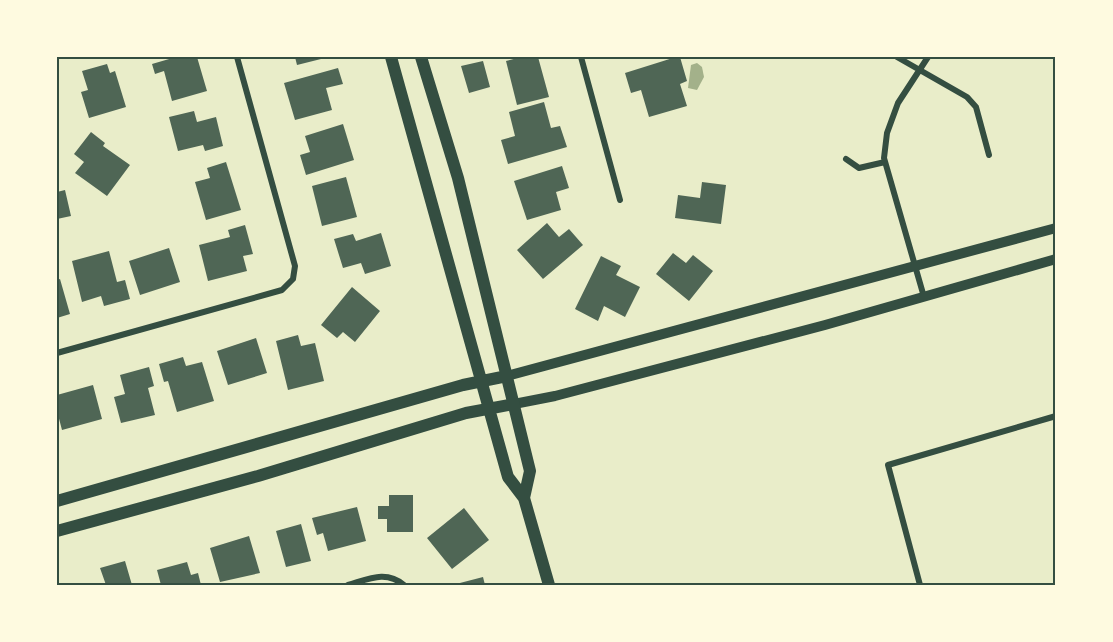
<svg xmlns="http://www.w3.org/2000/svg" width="1113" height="642" font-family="Rubik,sans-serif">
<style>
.water{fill:#a3b18a}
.building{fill:#4f6655}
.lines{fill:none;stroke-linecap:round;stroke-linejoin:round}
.minor{stroke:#344e41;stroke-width:6}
.tertiary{stroke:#344e41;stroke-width:10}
.secondary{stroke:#344e41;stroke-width:12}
.neatline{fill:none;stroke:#344e41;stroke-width:2}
</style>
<rect width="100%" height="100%" fill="#e9edc9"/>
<!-- water -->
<path class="water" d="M697,63L702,67L704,77L697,90L688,88L691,65Z"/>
<!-- building -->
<path class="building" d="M176,57H197L207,91L172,101L164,71L155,74L152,64Z
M295,57H325V58L297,65Z
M521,57H538L549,97L517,105L506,61Z
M676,57H680L687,81L680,84L687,106L649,117L641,90L631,93L625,73Z
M483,61L490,87L469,93L461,66Z
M107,64L110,73L115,71L126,107L89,118L81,92L88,90L82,71Z
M338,68L343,84L326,88L332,110L295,120L284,83Z
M544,102L551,128L560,126L567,147L508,164L501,140L515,136L509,112Z
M194,111L197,122L216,117L223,146L205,151L203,145L178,151L169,117Z
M343,124L354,160L306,175L300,155L310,152L305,136Z
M91,132L105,143L103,146L130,165L107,196L75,173L84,162L74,154Z
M226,162L241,210L206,220L195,182L210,178L207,168Z
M562,166L569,188L556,192L561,210L527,220L514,181Z
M346,177L357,217L322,226L312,186Z
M702,182L726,185L721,224L675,218L678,195L700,198Z
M65,190L71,216L57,219V192Z
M547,223L559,237L569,229L583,245L543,279L517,250Z
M245,225L253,254L243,256L247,271L208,281L199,245L230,237L228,230Z
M381,233L391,266L365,274L361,263L343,268L334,239L353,234L356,241Z
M169,248L180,282L140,295L129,261Z
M109,251L117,282L125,280L130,299L104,306L101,296L82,302L72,261Z
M673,253L686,263L693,255L713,271L689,301L656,274Z
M601,256L621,266L616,275L640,287L625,317L604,306L598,321L575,309Z
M60,279L70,314L57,318V280Z
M352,287L380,311L355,342L343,332L337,338L321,325Z
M298,335L301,346L315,343L324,381L288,390L276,341Z
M256,338L267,373L228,385L217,351Z
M183,357L186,366L202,362L214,401L177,412L168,381L164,382L159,364Z
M149,367L154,386L148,388L155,415L121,423L114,397L125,394L120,375Z
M93,385L102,419L62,430L57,411V395Z
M389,495H413V532H387V519H378V506H389Z
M357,507L366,541L328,551L323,533L317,535L312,518Z
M464,508L489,540L452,569L427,538Z
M301,524L311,561L286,567L276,531Z
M249,536L260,573L220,582L210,548Z
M125,561L132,585H106L100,568Z
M187,562L191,575L198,573L201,585H161L157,570Z
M483,577L485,585H456V584Z"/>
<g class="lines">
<!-- minor -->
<path class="minor" d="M581,57L620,200
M897,57L967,97L976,107L989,155
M846,159L859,168L885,162
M924,297L884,158L887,133L898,103L928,57
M57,353L282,290L293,279L295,266L237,57
M348,585C369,579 386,570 404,585
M920,585L888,465L1056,416"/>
<!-- tertiary -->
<path class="tertiary" d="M507,376L1056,228
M514,404L555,396L825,325L1056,259"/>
<!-- secondary -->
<path class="secondary" d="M391,57L508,477L524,498L549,585
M421,57L458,178L530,471L524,498
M57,501L463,385L507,376
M57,531L258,476L466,413L514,404"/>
</g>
<!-- border -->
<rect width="1113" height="642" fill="none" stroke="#fefae0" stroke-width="117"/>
<rect x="58" y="58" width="996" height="526" class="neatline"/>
</svg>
